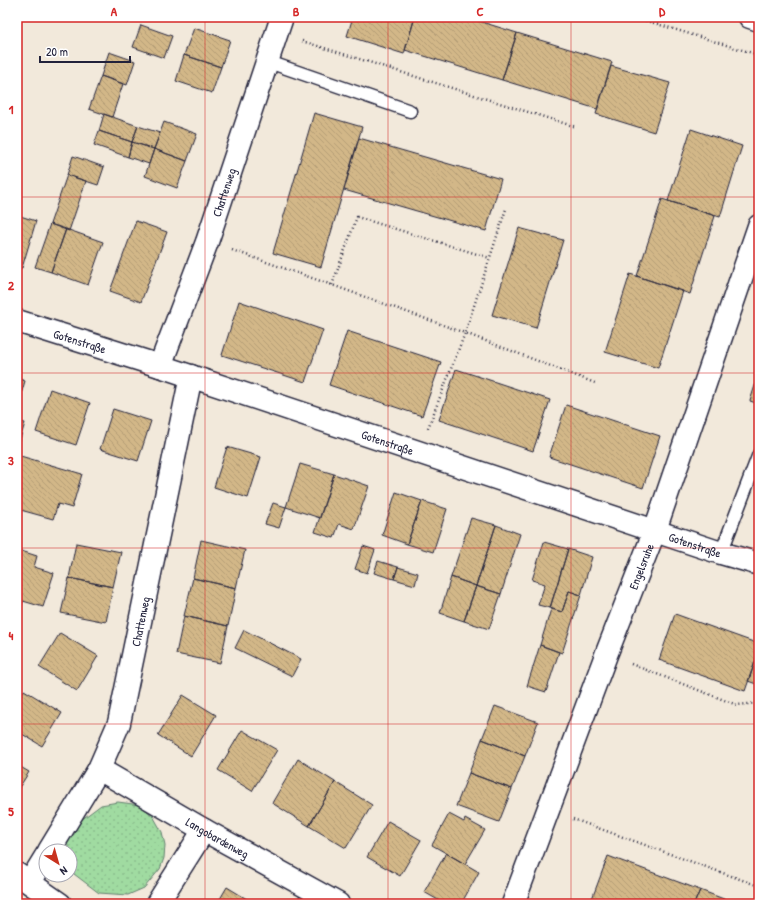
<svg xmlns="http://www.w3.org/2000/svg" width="776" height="921" font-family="'Patrick Hand',sans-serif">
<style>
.park{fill:url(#park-dots);stroke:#617e6e}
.building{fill:url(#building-back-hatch);stroke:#22223b}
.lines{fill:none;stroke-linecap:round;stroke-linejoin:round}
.lane-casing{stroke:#22223b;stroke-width:15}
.street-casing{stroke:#22223b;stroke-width:25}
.secondary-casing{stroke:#22223b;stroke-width:25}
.path{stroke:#22223b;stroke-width:2.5;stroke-dasharray:1 3;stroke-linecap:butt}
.lane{stroke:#fff;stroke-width:12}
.street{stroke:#fff;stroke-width:22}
.secondary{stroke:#fff;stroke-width:22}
.grid{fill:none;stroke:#d62828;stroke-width:1;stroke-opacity:0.55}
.labels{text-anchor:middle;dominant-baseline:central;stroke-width:3;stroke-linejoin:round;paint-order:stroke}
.street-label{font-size:12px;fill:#22223b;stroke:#fff}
.neatline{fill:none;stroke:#d62828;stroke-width:1.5}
.grid-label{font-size:13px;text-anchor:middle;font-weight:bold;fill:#d62828}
</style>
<defs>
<pattern id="park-dots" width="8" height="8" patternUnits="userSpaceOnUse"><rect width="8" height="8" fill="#a0dba1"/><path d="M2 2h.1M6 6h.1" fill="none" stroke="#8abc8c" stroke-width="1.8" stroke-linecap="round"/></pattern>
<pattern id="building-back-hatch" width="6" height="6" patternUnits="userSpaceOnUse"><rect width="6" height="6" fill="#d2b788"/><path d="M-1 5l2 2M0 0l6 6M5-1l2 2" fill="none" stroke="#b49d76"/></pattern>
</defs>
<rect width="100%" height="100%" fill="#f2e9db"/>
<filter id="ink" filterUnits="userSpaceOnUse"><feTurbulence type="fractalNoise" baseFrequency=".025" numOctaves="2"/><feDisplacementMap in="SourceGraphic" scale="8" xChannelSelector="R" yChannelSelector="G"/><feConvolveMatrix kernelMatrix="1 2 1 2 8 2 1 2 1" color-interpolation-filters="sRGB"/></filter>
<g filter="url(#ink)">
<!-- park -->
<path class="park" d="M118,802L140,805L153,816L162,832L165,845L164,858L160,869L144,888L128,895L99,893L74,874L67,842L77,823L101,805Z"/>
<!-- building -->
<path class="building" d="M353,17H415L404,54L347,36Z
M415,17H466L517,33L502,80L405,50Z
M141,25L172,36L164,58L133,47Z
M194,28L230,40L221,67L184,55Z
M517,33L612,62L597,109L502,80Z
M109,52L135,61L127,85L101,76Z
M184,55L221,67L212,93L176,81Z
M611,66L670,83L654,132L596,114Z
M101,76L123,84L112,117L89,109Z
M314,113L362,127L321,267L273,253Z
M104,114L138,126L132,142L99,131Z
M164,122L197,134L187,161L154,149Z
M138,126L160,133L154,149L132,142Z
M691,129L742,146L720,217L668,201Z
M99,131L132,142L128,157L94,145Z
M359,138L501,179L486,231L344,190Z
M132,142L154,149L149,164L128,157Z
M154,149L187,161L177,188L145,176Z
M73,156L104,167L98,185L67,175Z
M67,175L86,181L69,231L50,224Z
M662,199L715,216L690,294L637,276Z
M17,215L36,221L22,268L17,267Z
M136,221L167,232L141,302L110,291Z
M50,224L66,229L51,272L35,267Z
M519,228L563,240L536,328L492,315Z
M66,229L103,242L88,285L51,272Z
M630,274L683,291L658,368L605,352Z
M239,301L323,330L305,382L222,355Z
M347,331L441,362L422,416L329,385Z
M456,369L550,400L533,451L439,420Z
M759,373V404L750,401Z
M17,378L25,381L17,408Z
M50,389L90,403L76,445L36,432Z
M566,405L660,436L643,488L549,457Z
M113,409L151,421L138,461L100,449Z
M17,421L25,423L17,449Z
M227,447L261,457L248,498L214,487Z
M17,455L82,474L72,508L58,504L53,519L17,509Z
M300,464L334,474L320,518L286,507Z
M334,474L369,486L354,529L339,524L334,538L315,532Z
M396,492L422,501L407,544L382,535Z
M422,501L447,509L433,552L407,544Z
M273,503L286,507L279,528L265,524Z
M471,518L496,525L476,586L451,577Z
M496,525L520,534L501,594L476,586Z
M201,540L245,550L236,588L193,578Z
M544,542L568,549L550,608L538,605L545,584L532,580Z
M76,543L121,552L113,587L69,578Z
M363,546L375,550L367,573L355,569Z
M568,549L592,557L581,595L569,591L562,612L550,608Z
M18,550L37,556L34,567L54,573L43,607L23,601L19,614L17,613Z
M378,561L398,567L394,579L374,573Z
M398,567L418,573L415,585L394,579Z
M451,577L476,586L464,621L440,613Z
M69,578L113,587L106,622L61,613Z
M193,578L236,588L228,626L184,616Z
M476,586L501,594L489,629L464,621Z
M569,591L581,595L562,653L540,645L551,609L562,612Z
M675,614L759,644V651L745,691L659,660Z
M184,616L228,626L220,663L176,654Z
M244,630L301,659L292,676L235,648Z
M60,633L98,656L77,691L39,667Z
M540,645L559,652L546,692L527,686Z
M759,651V685L748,681Z
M24,690L62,713L42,746L17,731V703Z
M183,695L216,715L191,756L158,735Z
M495,706L538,722L525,756L482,739Z
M242,730L277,750L252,791L218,770Z
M482,739L525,756L512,789L469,773Z
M298,759L335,782L309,826L272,803Z
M17,765L29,772L17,791Z
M469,773L512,789L499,822L456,806Z
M335,782L372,805L346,848L309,826Z
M449,814L464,822L465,819L485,830L465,864L432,845Z
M388,821L421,840L400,876L367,857Z
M446,853L479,872L461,904H445L424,892Z
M608,856L700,890L694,904H590Z
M227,887L255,904H217Z
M700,890L737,904H694Z"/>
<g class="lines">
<!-- lane casing -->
<g class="lane-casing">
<path id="lane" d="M266,61L410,111
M721,553L759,454"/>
</g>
<!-- street casing -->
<g class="street-casing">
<g id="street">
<path id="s1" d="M17,321L160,366L721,553L759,564"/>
<path id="s2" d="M160,366L207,242L282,17"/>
<path id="s3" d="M99,769L204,830L338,904"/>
<path id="s4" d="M49,851L99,769L119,723L191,376"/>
<path d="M17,874L60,904"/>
<path d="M30,882L46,856"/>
<path d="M157,904L204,830"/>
<path id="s5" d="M513,904L606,655L655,530L759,226"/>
</g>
</g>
<!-- secondary casing -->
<g class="secondary-casing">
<path id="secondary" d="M750,17L759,20"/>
</g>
<!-- path -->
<path class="path" d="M634,17L759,55
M302,41L576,127
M232,250L332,285L465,333L506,209
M332,285L357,217L490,258
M428,428L465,333L595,383
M631,664L737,705L759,703
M573,819L759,886"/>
<!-- lane -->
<use href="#lane" class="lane"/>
<!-- street -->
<use href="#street" class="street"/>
<!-- secondary -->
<use href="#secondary" class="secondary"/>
</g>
</g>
<!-- grid -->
<path class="grid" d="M205,17V904M388,17V904M571,17V904M17,197H759M17,373H759M17,548H759M17,724H759"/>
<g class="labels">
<!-- street labels -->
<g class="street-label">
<text stroke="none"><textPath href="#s2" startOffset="185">Chattenweg</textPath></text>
<text stroke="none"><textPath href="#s1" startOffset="66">Gotenstraße</textPath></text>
<text stroke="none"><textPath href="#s1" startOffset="390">Gotenstraße</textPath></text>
<text stroke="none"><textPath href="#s1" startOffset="714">Gotenstraße</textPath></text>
<text stroke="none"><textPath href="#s5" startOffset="361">Engelsruhe</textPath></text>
<text stroke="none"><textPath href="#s4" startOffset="250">Chattenweg</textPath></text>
<text stroke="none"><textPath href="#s3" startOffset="137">Langobardenweg</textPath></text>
</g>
</g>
<!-- margin -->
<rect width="776" height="921" fill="none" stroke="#fff" stroke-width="44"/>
<!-- north arrow -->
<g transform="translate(58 863) rotate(143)"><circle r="19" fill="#ffffff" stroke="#a7a7b1"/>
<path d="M0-3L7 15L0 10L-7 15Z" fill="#c8321e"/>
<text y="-6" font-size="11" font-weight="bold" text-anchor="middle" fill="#22223b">N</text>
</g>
<!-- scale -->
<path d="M40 56v6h90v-6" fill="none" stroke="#22223b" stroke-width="2"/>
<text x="46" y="56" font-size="12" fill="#22223b" stroke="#ffffff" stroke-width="3" paint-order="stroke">20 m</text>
<rect x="22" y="22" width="732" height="877" class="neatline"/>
<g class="grid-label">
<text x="114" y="16">A</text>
<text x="296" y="16">B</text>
<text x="480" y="16">C</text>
<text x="662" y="16">D</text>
<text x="11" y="114">1</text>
<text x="11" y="290">2</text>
<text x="11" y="465">3</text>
<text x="11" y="640">4</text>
<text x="11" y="816">5</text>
</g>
</svg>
